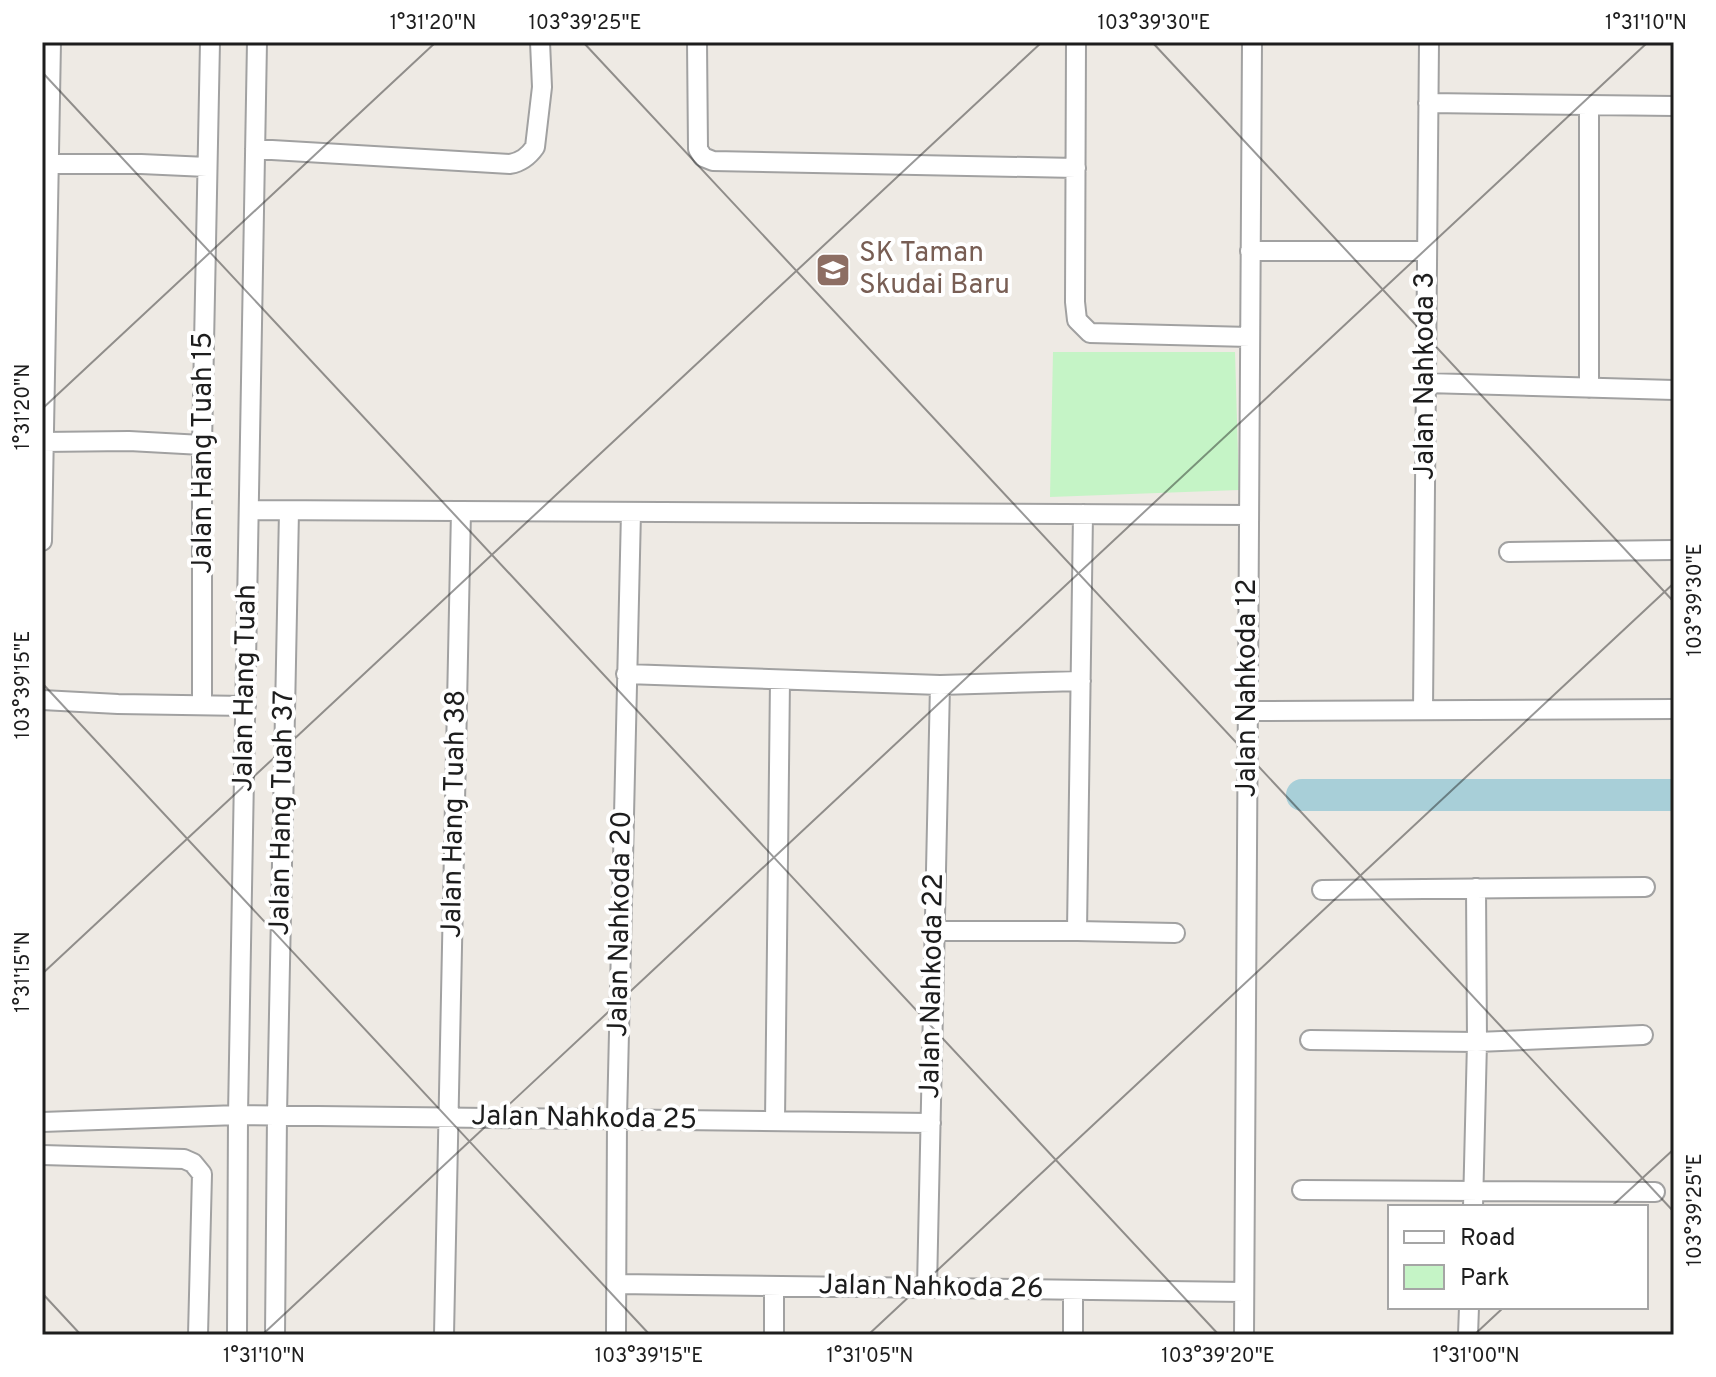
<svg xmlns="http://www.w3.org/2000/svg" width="1716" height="1377" font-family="Overpass,sans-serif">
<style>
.park{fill:#c5f4c6}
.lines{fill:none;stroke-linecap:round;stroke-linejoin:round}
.river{stroke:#a8cfd8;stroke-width:32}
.minor-casing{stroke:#a1a1a1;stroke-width:22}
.minor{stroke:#fff;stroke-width:18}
.ticks{fill:none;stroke:#1d1d1d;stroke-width:2;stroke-opacity:0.45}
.labels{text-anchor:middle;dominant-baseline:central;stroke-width:8;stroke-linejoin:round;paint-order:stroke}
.education-label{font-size:28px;fill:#785e54;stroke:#fff;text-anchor:start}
.street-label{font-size:28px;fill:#1d1d1d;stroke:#fff}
.neatline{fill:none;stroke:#1d1d1d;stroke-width:3}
.ticks-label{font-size:20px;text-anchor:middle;fill:#1d1d1d}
</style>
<rect width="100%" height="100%" fill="#eeeae4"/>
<!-- park -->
<path class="park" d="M1053,352H1235L1239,490L1050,497Z"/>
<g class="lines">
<!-- river -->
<path class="river" d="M1302,795H1674"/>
<!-- minor casing -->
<g class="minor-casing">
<path id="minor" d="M697,42L698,149L703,157L713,161L1076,168
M1076,42L1075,302L1077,320L1090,333L1250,337
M1428,103L1674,106
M1589,105V388
M255,149L510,164C521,162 528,157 535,147L542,87L540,42
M49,164H141L207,167
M1250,251H1427
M1426,383L1674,390
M42,442L129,441L202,445
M250,510L1249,515
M42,541L51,42
M1509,552L1674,550
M626,674L940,685L1081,681
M42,700L118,704L246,706
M202,704V445L210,42
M1423,710L1429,42
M1248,711L1674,709
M1322,890L1645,887
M935,931H1077L1175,933
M1077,931L1083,514
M1310,1040L1477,1042L1643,1035
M775,1121L780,680
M42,1122L238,1115L931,1123
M42,1155L184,1159L193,1163L202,1174L198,1335
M1302,1190L1655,1192
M1473,1207L1477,1042L1476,888
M617,1284L1244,1292
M927,1288L940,685
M237,1335L238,1115L257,42
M275,1335L277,1115L289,511
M444,1335L461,511
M616,1335L617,1119L631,512
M774,1335V1286
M1073,1335V1290
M1244,1335L1252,42
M1468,1335L1469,1307"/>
</g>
<!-- minor -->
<use href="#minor" class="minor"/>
</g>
<!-- ticks -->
<path class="ticks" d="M583,42L1674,1212M1152,42L1674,602M42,72L1219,1335M42,409L436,42M42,683L650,1335M42,974L1042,42M1611,1207L1674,1149M42,1293L81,1335M262,1335L1648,42M868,1335L1674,583M1474,1335L1504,1307"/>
<!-- icons -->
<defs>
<g id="school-square" transform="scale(1.8)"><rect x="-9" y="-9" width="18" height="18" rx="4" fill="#8d6e63" stroke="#fff"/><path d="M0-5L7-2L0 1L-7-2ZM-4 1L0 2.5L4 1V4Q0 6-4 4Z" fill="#fff"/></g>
</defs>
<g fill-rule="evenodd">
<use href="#school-square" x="833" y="270"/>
</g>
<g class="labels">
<!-- education labels -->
<g class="education-label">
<text x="859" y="254">SK Taman<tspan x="859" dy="32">Skudai Baru</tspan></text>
</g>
<!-- street labels -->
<g class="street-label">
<text transform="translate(1426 376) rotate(-90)">Jalan Nahkoda 3</text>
<text transform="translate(204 453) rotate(-90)">Jalan Hang Tuah 15</text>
<text transform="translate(246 688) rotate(-89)">Jalan Hang Tuah</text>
<text transform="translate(1248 688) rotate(-90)">Jalan Nahkoda 12</text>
<text transform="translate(283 813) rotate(-89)">Jalan Hang Tuah 37</text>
<text transform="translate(455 814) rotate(-89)">Jalan Hang Tuah 38</text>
<text transform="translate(621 924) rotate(-89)">Jalan Nahkoda 20</text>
<text transform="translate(933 986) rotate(-89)">Jalan Nahkoda 22</text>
<text transform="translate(584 1119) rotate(1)">Jalan Nahkoda 25</text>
<text transform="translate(931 1288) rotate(1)">Jalan Nahkoda 26</text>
</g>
</g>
<!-- border -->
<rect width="1716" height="1377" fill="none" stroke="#ffffff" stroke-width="88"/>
<!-- legend -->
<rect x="1388" y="1205" width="260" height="104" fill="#ffffff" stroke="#a5a5a5" stroke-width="2"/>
<rect x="1404" y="1231" width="40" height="12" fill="#ffffff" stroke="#a5a5a5" stroke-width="2"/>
<text x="1460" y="1245" font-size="24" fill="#1d1d1d">Road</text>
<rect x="1404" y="1265" width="40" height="24" fill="#c5f4c6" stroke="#a5a5a5" stroke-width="2"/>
<text x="1460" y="1285" font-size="24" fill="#1d1d1d">Park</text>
<rect x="44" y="44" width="1628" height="1289" class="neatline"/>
<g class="ticks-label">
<text x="433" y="29">1°31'20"N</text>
<text x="585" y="29">103°39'25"E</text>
<text x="1154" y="29">103°39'30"E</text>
<text x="1646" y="29">1°31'10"N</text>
<text transform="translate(22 407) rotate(-90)" y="7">1°31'20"N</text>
<text transform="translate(1694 600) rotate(-90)" y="7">103°39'30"E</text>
<text transform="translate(22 685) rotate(-90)" y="7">103°39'15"E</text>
<text transform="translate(22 972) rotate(-90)" y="7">1°31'15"N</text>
<text transform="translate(1694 1210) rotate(-90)" y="7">103°39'25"E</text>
<text x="264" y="1362">1°31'10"N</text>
<text x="649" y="1362">103°39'15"E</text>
<text x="870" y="1362">1°31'05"N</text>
<text x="1218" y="1362">103°39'20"E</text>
<text x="1476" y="1362">1°31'00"N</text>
</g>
</svg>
